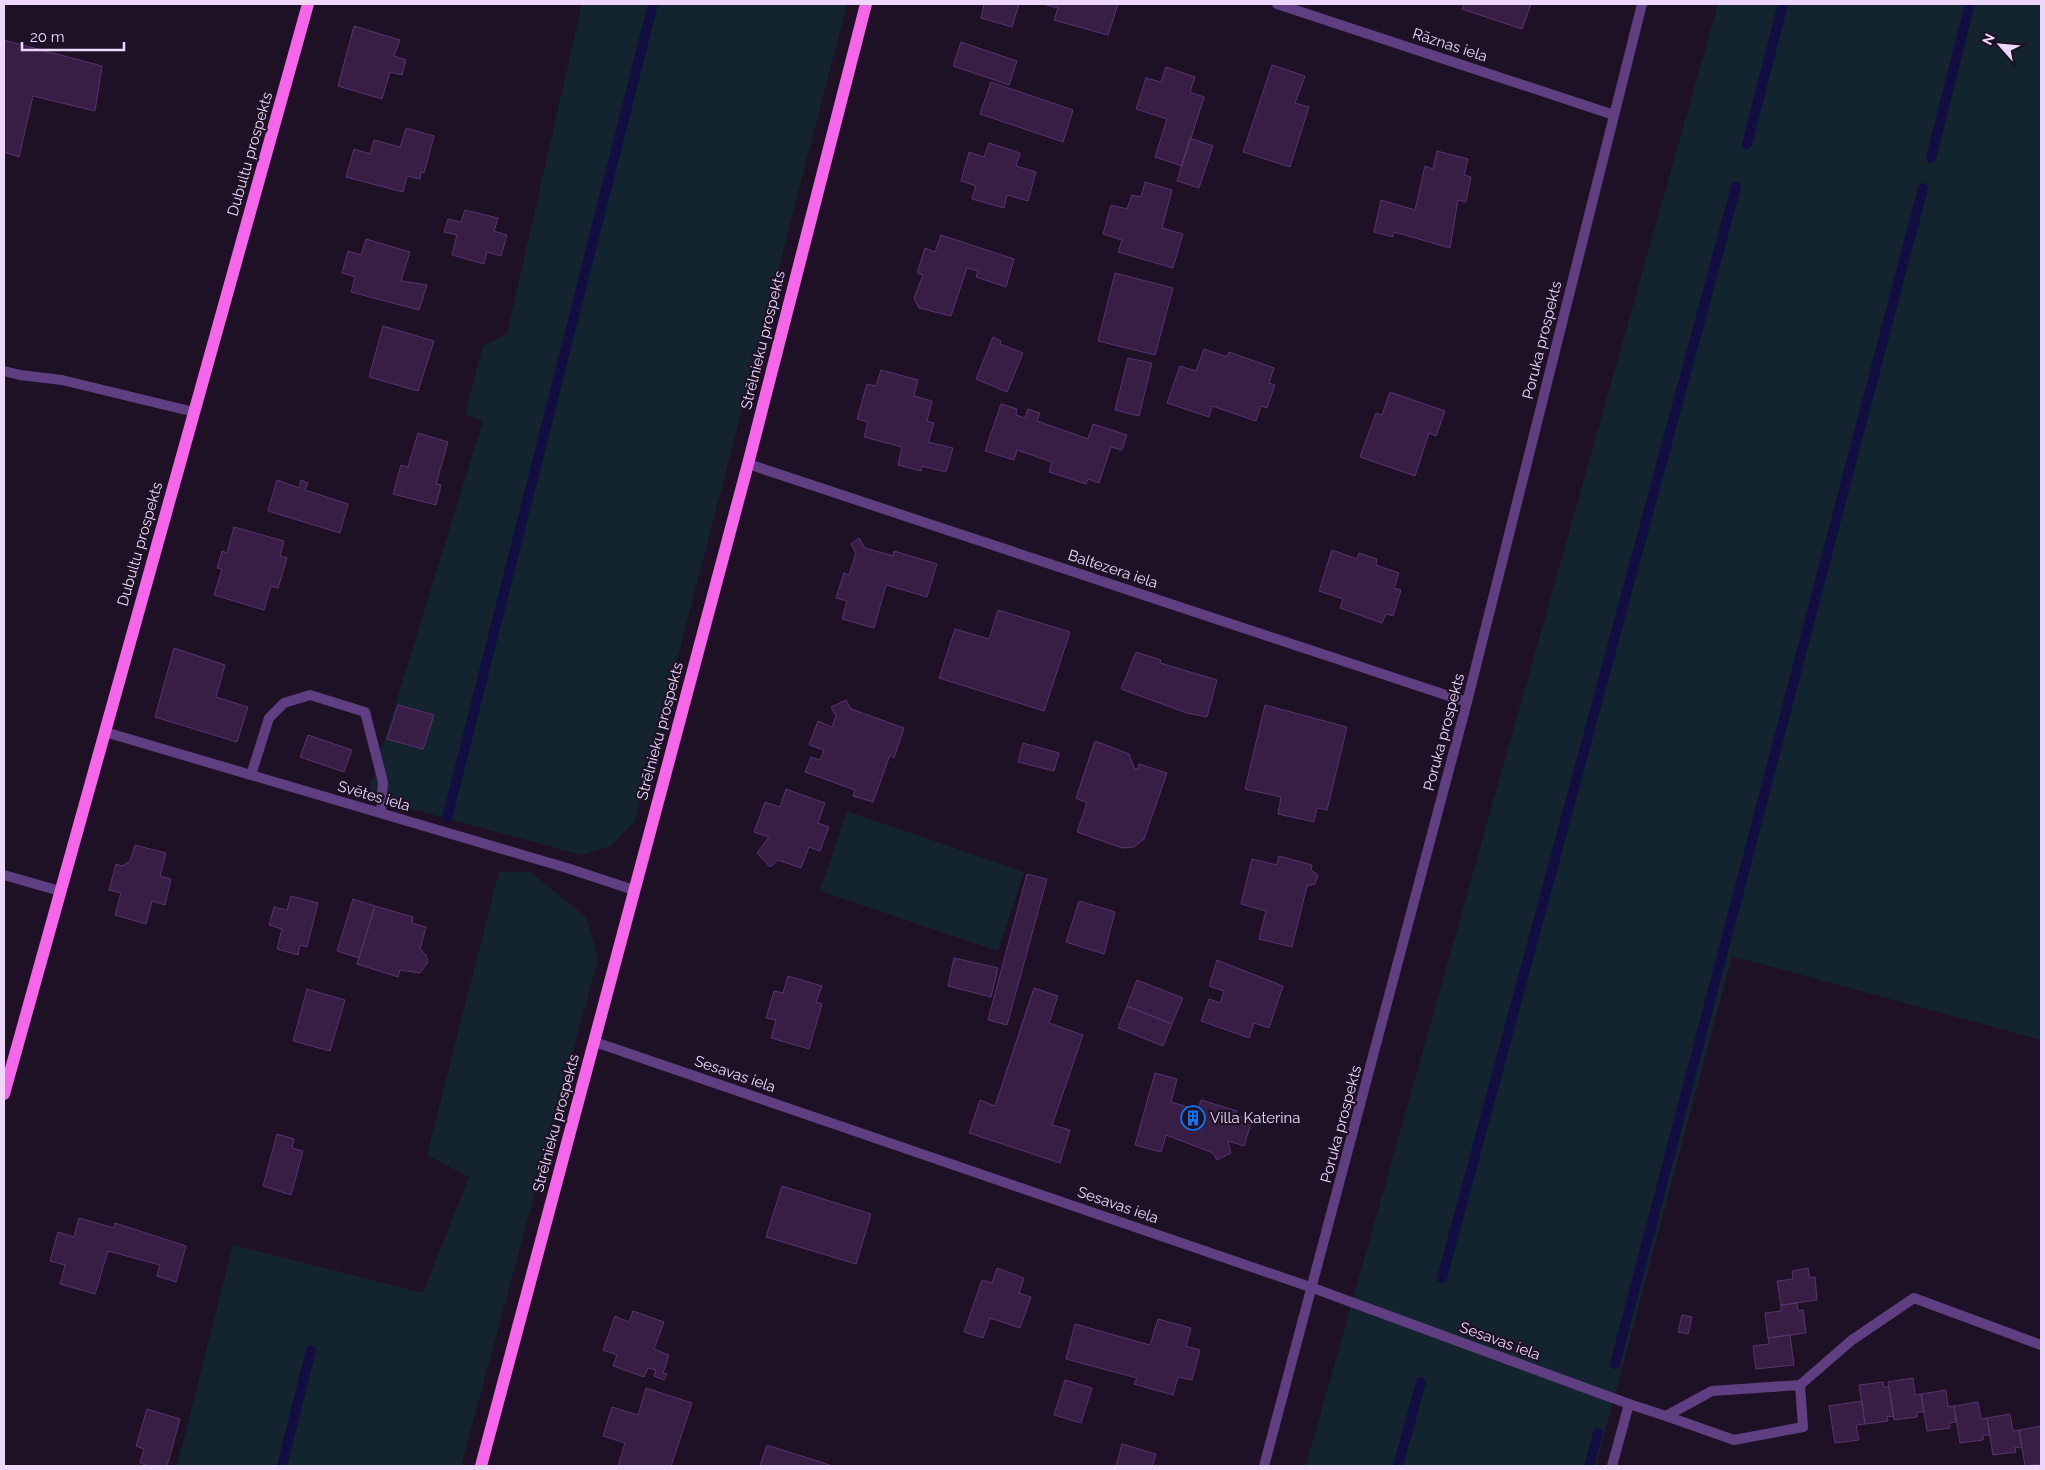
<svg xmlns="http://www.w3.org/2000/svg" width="2045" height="1470" font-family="Raleway,sans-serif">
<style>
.green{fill:#14242f}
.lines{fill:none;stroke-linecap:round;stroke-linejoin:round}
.stream{stroke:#120e41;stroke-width:10}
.building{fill:#381e45;stroke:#5a3270}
.lane{stroke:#5f3f81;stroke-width:10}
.street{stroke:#5f3f81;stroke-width:10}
.primary{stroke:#f566ea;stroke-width:12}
.labels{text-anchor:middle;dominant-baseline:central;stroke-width:4.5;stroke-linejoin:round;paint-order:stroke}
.street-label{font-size:15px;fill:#edd8fc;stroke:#1e1125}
.poi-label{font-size:15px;fill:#edd8fc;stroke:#1e1125;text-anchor:start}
</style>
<rect width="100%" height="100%" fill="#1e1125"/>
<!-- green -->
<path class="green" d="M582,4H847L635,822L610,846L582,855L367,797L483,421L465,414L483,346L507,334Z
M1718,4H2041V1040L1732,956L1596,1466H1306Z
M847,811L1024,872L998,951L820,891Z
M499,872H530L586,917L598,959L461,1466H177L233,1245L423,1293L469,1177L427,1155Z"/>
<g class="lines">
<!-- stream -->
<path class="stream" d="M1747,144L1783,4
M1931,158L1970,4
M447,818L653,4
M1442,1278L1736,187
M1615,1364L1923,188
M282,1466L311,1350
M1398,1466L1421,1382
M1589,1466L1598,1433"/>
</g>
<!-- building -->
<path class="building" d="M984,4H1019L1012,27L981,18Z
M1043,4H1118L1108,35L1054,20L1058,8Z
M1464,4H1531L1522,29L1462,9Z
M354,26L400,40L394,56L406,60L402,75L390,72L382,99L338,86Z
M4,40L102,66L95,111L33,96L19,157L4,152Z
M961,42L1017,61L1009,85L953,66Z
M1272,65L1305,76L1295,103L1309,107L1290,167L1243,152Z
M1166,67L1195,77L1190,92L1204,97L1182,166L1155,157L1167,119L1136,109L1146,78L1161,82Z
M991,82L1073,110L1063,142L980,114Z
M406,128L434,136L424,173L421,172L420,179L407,176L403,192L346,177L354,149L370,154L374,140L400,147Z
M1190,138L1213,146L1199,188L1177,181Z
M989,143L1020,153L1016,166L1036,172L1028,201L1007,195L1004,208L972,199L976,186L961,181L969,152L984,157Z
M1437,151L1468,159L1464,175L1471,177L1466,202L1458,200L1450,248L1394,232L1393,237L1374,232L1381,200L1415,210L1425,166L1433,169Z
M1145,182L1172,190L1162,228L1183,234L1173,268L1118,252L1122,240L1103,234L1111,205L1127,209L1132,195L1141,197Z
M465,210L498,218L494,231L507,235L501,256L487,252L484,264L452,255L457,235L444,232L448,219L461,222Z
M941,235L1014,259L1006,287L976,277L978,271L967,268L951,316L919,308L914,298L923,275L917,273L925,248L935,252Z
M366,239L410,252L401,281L427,285L419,310L351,292L355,277L342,273L348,251L361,255Z
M1115,273L1173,288L1155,355L1098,341Z
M383,326L434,341L418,391L369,377Z
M993,337L1001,341L1000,344L1023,353L1007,392L976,379Z
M1204,349L1227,357L1229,352L1274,368L1269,383L1275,385L1267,408L1261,406L1256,421L1212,406L1209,417L1167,403L1180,366L1196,371Z
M1128,358L1152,363L1139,416L1115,410Z
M881,370L918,380L914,396L932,401L927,421L934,423L928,442L953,448L946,472L922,466L921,471L898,465L902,447L864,437L868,422L857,419L867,384L876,386Z
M1390,392L1445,411L1436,436L1429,433L1415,476L1360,457L1376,413L1382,415Z
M1001,404L1017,409L1016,415L1025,418L1028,409L1040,413L1037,421L1088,439L1093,424L1127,435L1122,450L1111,447L1099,483L1088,479L1086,484L1049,472L1052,462L1017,450L1014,460L985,451Z
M418,433L448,442L436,484L441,485L436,505L393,494L401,465L408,467Z
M277,480L299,488L301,480L308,483L305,490L348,504L340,533L268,511Z
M234,527L284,541L280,556L287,558L278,588L271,586L264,610L214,595L222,569L217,568L222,551L227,553Z
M859,538L865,548L893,556L894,551L937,564L927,597L886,585L874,628L842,619L847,601L836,598L844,573L849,575L856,553L851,544Z
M1332,550L1357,559L1359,553L1377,559L1376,565L1399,573L1394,588L1401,590L1393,616L1386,614L1382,623L1340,608L1343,599L1319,591Z
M998,610L1070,632L1044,711L939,678L955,629L989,639Z
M174,648L225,665L216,697L248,707L237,742L155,717Z
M1136,652L1161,660L1160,663L1217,680L1207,717L1187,713L1121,689Z
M846,700L851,709L904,728L894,758L890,755L873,802L853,796L855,790L805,772L811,757L820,760L824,750L809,745L818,721L832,727L836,716L831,707Z
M398,705L434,715L423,749L387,739Z
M1265,705L1347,727L1327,810L1317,808L1314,822L1278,814L1281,797L1245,789Z
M308,735L352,750L344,772L300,757Z
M1095,741L1129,754L1134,768L1138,769L1139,764L1167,773L1144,839L1134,847L1122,848L1077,832L1087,803L1076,798Z
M1023,743L1059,753L1054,771L1018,762Z
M786,789L825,803L818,823L829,827L820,851L809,847L801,868L778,860L770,867L757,853L769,837L754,832L765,802L780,807Z
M135,845L166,853L160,876L171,879L165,905L152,901L146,924L115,915L121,893L109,890L116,864L122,866L130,861Z
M1279,856L1312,865L1311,870L1318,875L1315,884L1307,886L1292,947L1259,939L1266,911L1241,904L1252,859L1277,865Z
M1027,874L1047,879L1007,1025L988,1020Z
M291,896L318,903L307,947L300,945L298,955L277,949L282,929L269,925L274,907L287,910Z
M353,899L375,906L359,958L337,951Z
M1079,901L1115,912L1104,954L1066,942Z
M375,906L413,917L412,923L426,927L420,949L426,955L428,962L420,973L400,970L398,977L357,964Z
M954,958L998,968L991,997L948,986Z
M1217,960L1283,986L1269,1028L1254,1023L1249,1038L1201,1021L1209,999L1220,1003L1224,991L1209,986Z
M788,976L822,986L816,1002L822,1004L809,1049L771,1038L776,1020L766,1018L774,991L783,993Z
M1137,980L1183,998L1172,1024L1127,1006Z
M1034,988L1058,996L1049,1023L1083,1035L1052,1125L1070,1130L1060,1163L969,1133L980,1100L995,1106Z
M307,989L345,1000L330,1051L293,1041Z
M1127,1006L1172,1024L1163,1046L1118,1028Z
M1155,1073L1177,1079L1171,1102L1198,1110L1201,1100L1237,1111L1235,1115L1252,1120L1244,1146L1228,1141L1231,1153L1217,1160L1213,1153L1166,1135L1161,1152L1135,1145Z
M277,1134L294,1139L292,1148L303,1151L291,1195L263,1186Z
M782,1186L871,1214L856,1264L766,1237Z
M79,1218L114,1228L115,1223L186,1246L176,1282L157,1276L160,1265L108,1251L95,1294L60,1284L65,1265L50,1261L58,1232L74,1237Z
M997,1268L1024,1278L1019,1293L1031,1297L1020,1328L990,1318L983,1338L964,1332L982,1280L992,1283Z
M1808,1268L1810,1278L1815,1277L1817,1300L1781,1305L1777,1281L1793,1279L1792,1271Z
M1797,1303L1798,1311L1803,1310L1806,1333L1768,1338L1765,1313L1781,1311V1305Z
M633,1311L664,1322L654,1349L669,1355L663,1373L667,1374L664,1380L654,1376L656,1370L648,1368L644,1377L613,1366L617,1355L603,1350L615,1316L629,1322Z
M1682,1315L1692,1317L1688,1334L1678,1332Z
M1158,1319L1191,1328L1186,1346L1200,1350L1192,1380L1178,1377L1173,1395L1134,1384L1137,1378L1066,1359L1075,1324L1150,1345Z
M1790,1335L1794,1365L1756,1369L1753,1346L1769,1344L1768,1338Z
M1913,1378L1915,1395L1921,1394L1924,1412H1917V1417L1894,1420L1888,1382Z
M1065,1380L1092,1388L1081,1423L1054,1415Z
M1883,1382L1884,1387H1889L1894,1417L1887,1416L1888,1421L1865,1424L1859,1385Z
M646,1388L692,1403L671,1466H618L625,1443L603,1436L612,1407L638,1415Z
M1946,1390L1948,1407L1954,1406L1956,1422L1949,1423L1950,1428L1927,1431L1921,1394Z
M1862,1401L1865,1424L1856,1425L1859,1440L1835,1443L1829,1406Z
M1978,1402L1981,1419L1987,1418L1990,1435H1983V1440L1960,1443L1954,1406Z
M147,1409L180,1419L167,1466H149L140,1463L144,1449L136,1446Z
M2010,1414L2013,1431L2019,1430L2022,1448L2015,1447L2016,1452L1993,1455L1987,1418Z
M2041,1426V1464L2025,1466L2019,1430Z
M1122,1444L1156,1454L1152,1466H1116Z
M767,1445L833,1466H760Z"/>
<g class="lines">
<!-- lane -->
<path class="lane" d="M4,371L20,375L62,380L194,412
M251,775L269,718L284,703L310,695L365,712L383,782L381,813
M1666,1416L1734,1440L1803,1427L1800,1385
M1612,1466L1629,1404L1666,1416L1712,1391L1800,1385L1852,1340L1914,1298L2041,1345"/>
<!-- street -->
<path class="street" d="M1277,4L1614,115
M748,464L1467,702
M105,732L567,868L634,890
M4,875L60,891
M595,1042L1313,1288L1629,1404
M1264,1466L1467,702L1642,4"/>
<!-- primary -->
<path class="primary" d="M4,1094L308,4
M481,1466L748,464L866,4"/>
</g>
<!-- icons -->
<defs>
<g id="building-ring" transform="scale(1.25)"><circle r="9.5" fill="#1e1125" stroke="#1174f0" stroke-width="1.5"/><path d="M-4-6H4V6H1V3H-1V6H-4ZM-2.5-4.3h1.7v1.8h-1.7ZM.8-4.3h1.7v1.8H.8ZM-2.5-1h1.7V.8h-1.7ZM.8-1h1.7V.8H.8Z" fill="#1174f0"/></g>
</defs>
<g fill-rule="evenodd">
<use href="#building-ring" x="1193" y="1118"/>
</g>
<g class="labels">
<!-- street labels -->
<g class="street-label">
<text transform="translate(1450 45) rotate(18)">Rāznas iela</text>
<text transform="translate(250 154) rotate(-74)">Dubultu prospekts</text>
<text transform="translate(763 340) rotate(-76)">Strēlnieku prospekts</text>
<text transform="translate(1542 340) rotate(-76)">Poruka prospekts</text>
<text transform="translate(140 544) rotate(-74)">Dubultu prospekts</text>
<text transform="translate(1113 569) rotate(18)">Baltezera iela</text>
<text transform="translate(660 731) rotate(-75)">Strēlnieku prospekts</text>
<text transform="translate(1444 732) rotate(-75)">Poruka prospekts</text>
<text transform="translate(374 796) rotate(16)">Svētes iela</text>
<text transform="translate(735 1074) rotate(19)">Sesavas iela</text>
<text transform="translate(556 1123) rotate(-75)">Strēlnieku prospekts</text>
<text transform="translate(1341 1124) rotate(-75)">Poruka prospekts</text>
<text transform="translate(1118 1205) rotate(19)">Sesavas iela</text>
<text transform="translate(1500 1341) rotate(20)">Sesavas iela</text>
</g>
<!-- poi labels -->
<g class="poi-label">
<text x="1210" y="1118">Villa Katerina</text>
</g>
</g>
<!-- border -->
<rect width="2045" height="1470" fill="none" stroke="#edd8fc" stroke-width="10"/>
<!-- north arrow -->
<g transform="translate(2000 45) rotate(297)" stroke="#1e1125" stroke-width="4" paint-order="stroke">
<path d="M0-4L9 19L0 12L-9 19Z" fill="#edd8fc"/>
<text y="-8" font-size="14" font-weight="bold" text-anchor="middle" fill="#edd8fc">N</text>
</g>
<!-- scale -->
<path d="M22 42v8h102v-8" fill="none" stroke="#edd8fc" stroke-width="2.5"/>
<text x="30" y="42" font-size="15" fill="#edd8fc" stroke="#1e1125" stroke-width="4" paint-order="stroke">20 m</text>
</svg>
